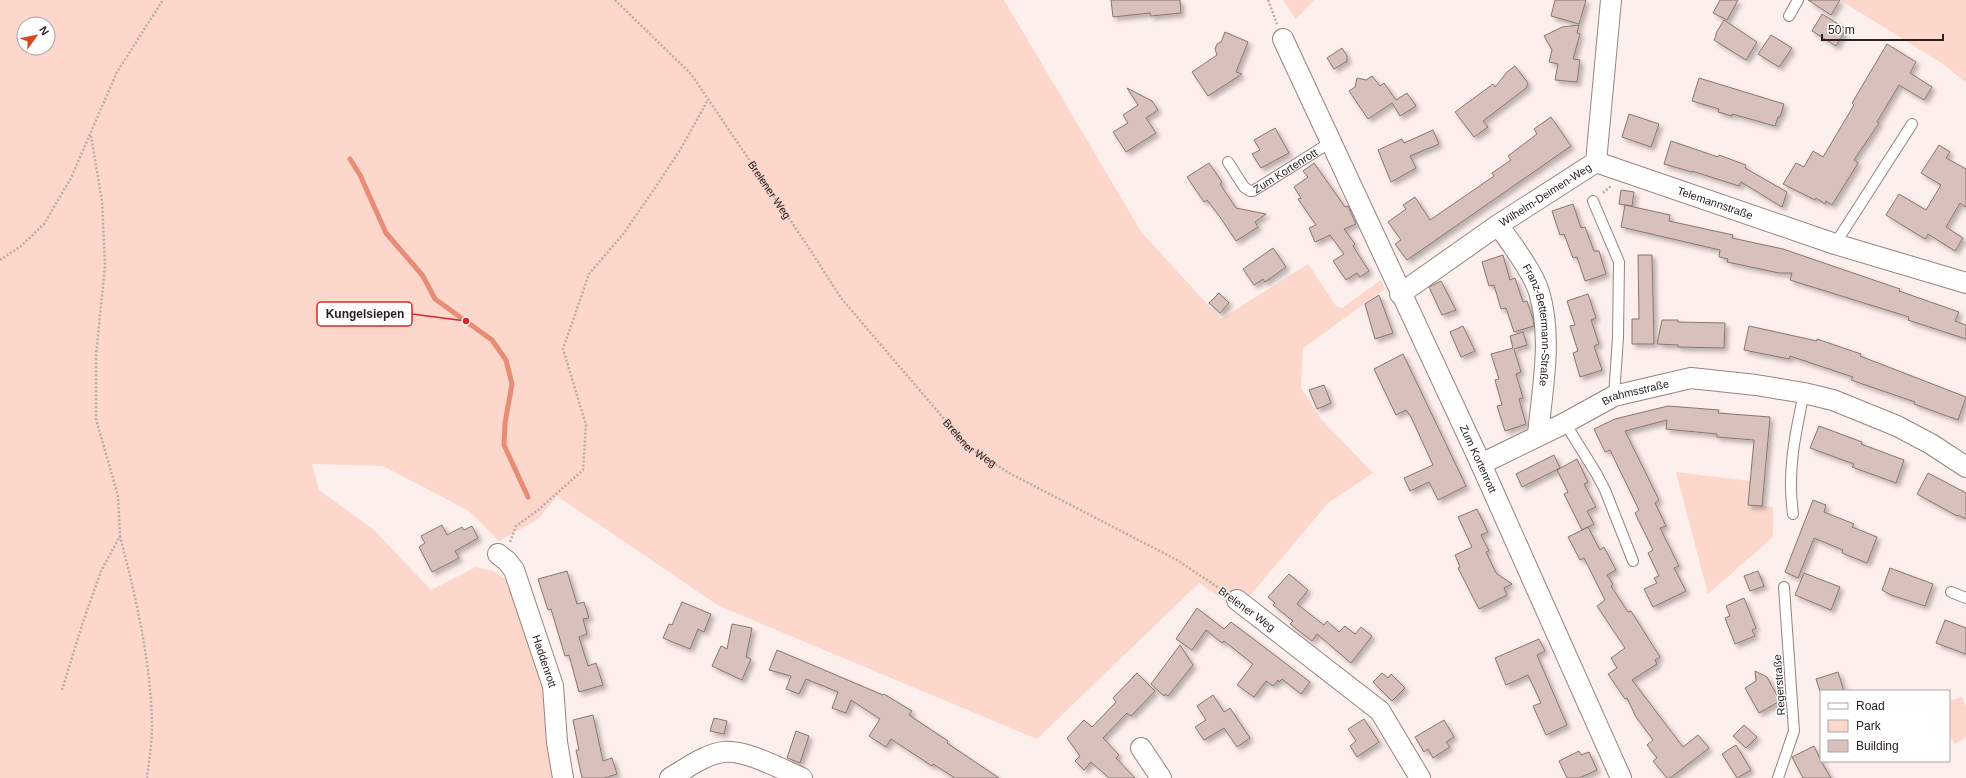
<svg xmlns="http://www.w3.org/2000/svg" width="1966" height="778" font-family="Helvetica,sans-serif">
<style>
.green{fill:#fdd7cc;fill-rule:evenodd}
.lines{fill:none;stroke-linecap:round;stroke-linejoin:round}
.stream{stroke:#e78d75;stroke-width:5}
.building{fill:#d7c1ba;stroke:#89756f;filter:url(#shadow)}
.service-casing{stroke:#98837e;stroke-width:12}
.minor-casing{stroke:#98837e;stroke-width:22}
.path{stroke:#b8aca9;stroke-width:2.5;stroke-dasharray:2 2;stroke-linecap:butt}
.service{stroke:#fff;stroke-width:10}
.minor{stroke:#fff;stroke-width:20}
.labels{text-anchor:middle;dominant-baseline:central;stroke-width:3;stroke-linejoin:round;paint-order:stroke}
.street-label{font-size:11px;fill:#29211f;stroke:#fff}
.leader{fill:none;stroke:#d62828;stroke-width:1.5}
.callout-dot{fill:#d62828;stroke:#fff;stroke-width:1.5}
.callout{fill:#fff;stroke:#d62828;stroke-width:1.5}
.callout-label{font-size:12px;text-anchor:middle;font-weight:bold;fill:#29211f}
</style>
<defs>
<filter id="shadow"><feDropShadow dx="3.5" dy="3.5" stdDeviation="2" flood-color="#0004"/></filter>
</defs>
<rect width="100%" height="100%" fill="#fdefeb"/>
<!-- green -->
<path class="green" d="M0,0H1004L1142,233L1221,319L1308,264L1336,306L1342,308L1381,280L1385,289L1303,348L1301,388L1321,419L1373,473L1328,503L1238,610L1199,583L1037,739L719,606L557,496L538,519L499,541L469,511L383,466L312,464L319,490L373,529L431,590L476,567L493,571L510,582L547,688L556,778H0ZM24,24H48V48H24Z
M1283,0H1314L1296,19Z
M1840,0H1966V83L1943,64Z
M1676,472L1750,481L1748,505L1773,507V537L1708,594Z
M1962,697L1966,707V737L1955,744L1949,735V701Z"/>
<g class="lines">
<!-- stream -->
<path class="stream" d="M350,159L360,175L386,233L423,276L435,299L492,340L506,360L512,384L505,423L504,445L528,497"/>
</g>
<!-- building -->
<path class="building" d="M1111,0H1180L1181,13L1151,16L1150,13L1113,17Z
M1555,0H1586L1579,24L1551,16Z
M1720,0H1738L1727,20L1713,13Z
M1808,0H1840L1831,15Z
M1822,14L1846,29L1836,46L1812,31Z
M1724,20L1757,42L1746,60L1714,40L1716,36V33Z
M1579,25L1577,33L1580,34L1573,59L1580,60L1577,82L1555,80L1558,64L1549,62L1552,50L1544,36L1562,27Z
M1225,32L1248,42L1236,72L1242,74L1208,96L1192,72L1217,55L1215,49L1217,44L1221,42Z
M1771,35L1792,48L1779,67L1758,54Z
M1887,44L1916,62L1910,73L1932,87L1924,100L1899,85L1877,122L1879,123L1854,160L1858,163L1832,205L1826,201L1825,204L1816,198L1815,200L1783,184L1796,163L1804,167L1813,151L1823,157L1854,105L1852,103Z
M1342,48L1347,56V61L1334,69L1327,58Z
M1515,66L1528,83L1526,88L1483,121L1488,127L1474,137L1455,112L1493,84L1495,87L1507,72Z
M1372,76L1380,86L1384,83L1396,100L1407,93L1416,106L1400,116L1392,103L1368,119L1349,91L1355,87L1357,78L1366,80Z
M1699,78L1784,104L1780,117H1778L1775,126L1732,114V116L1718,112L1719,109L1692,101Z
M1127,88L1152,101L1158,110L1146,118L1156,133L1126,152L1113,132L1128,123L1123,115L1138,105Z
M1629,114L1659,124L1651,147L1622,137Z
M1551,117L1571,146L1407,260L1395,244L1401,240L1388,222L1406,209L1403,205L1415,197L1430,220L1494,176L1492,173L1511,160L1508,156L1537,134L1534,129Z
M1275,128L1289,153L1261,168L1252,154L1260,150L1254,140Z
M1433,130L1439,144L1410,156L1416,168L1391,182L1378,150L1402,139L1404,143Z
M1671,141L1718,157L1719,155L1746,165L1745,168L1787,192L1782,207L1741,182L1739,186L1692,171V172L1664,164Z
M1939,145L1950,152L1946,158L1966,169V207L1960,203L1946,227L1963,238L1955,251L1928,234L1925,239L1886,215L1899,194L1926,210L1941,185L1921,173Z
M1209,163L1222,182L1220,184L1236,208L1266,214L1255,222L1258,227L1236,241L1220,217L1207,200L1204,202L1187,177Z
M1314,163L1345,207L1348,206L1356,224L1344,229L1355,244L1353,246L1369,271L1360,277L1357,273L1346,280L1333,261L1344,254L1330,235L1315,242L1309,228L1316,225L1298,199L1301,198L1294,187L1308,177L1303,171Z
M1621,190L1634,192L1632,206L1619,204Z
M1573,204L1581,228L1585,227L1594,251H1599L1606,274L1585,281L1577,257L1573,258L1564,234L1560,235L1552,211Z
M1625,205L1670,215L1669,221L1733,235L1732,238L1783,249L1900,289L1899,291L1959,312L1955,321L1966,325V339L1908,320L1909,317L1790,280L1792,273H1779L1727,262L1728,259L1719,257L1720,250L1621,227Z
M1273,248L1286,267L1265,282L1263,279L1254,285L1243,269Z
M1503,255L1510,280L1515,278L1523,302L1527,301L1533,319L1534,326L1514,332L1506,308L1501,309L1494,285L1489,286L1482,262Z
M1638,255H1652L1654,344H1632V319H1639Z
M1441,281L1456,310L1442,315L1429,287Z
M1219,293L1229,303L1220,313L1209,303Z
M1588,294L1596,318L1591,320L1599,344L1594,346L1602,370L1580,377L1573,353L1578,351L1570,326L1575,325L1567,301Z
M1379,295L1393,333L1375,339L1365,304Z
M1662,320H1678V322L1725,323L1724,348L1678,347V345L1657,344Z
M1463,326L1475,351L1461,357L1450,332Z
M1749,326L1817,341V339L1861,354L1860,356L1966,397L1958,420L1914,404L1915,402L1851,380L1853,377L1790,356L1789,359L1744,350Z
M1523,332L1527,345L1514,349L1521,372L1516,374L1523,398L1519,399L1526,424L1505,431L1497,406L1502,405L1495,380L1499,379L1491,354L1513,348L1510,336Z
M1403,354L1466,486L1438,500L1429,482L1410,491L1404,478L1433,465L1411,417L1406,410L1396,415L1374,369Z
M1324,385L1331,403L1317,409L1309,390Z
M1668,406L1719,410L1718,413L1770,417L1762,506L1748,505L1754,440L1717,437V434L1666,429L1667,420L1625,431L1659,500L1655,503L1666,526L1660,528L1679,566L1674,568L1686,591L1653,607L1644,589L1657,583L1654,578L1659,576L1648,553L1653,550L1635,513L1639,510L1610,450L1605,452L1594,429L1615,419Z
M1819,426L1862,442L1861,444L1904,460L1896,483L1852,467L1854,464L1810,448Z
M1554,455L1560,468L1522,487L1516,474Z
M1577,459L1588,482L1584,484L1596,507L1587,511L1594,524L1582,530L1564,494L1568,492L1557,470Z
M1928,473L1966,493V519L1958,515L1957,516L1917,494Z
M1813,500L1826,505L1824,512L1854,524L1852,527L1877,537L1867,563L1842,553L1843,550L1814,538L1798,578L1785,572Z
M1477,509L1488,532L1481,535L1489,551L1486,552L1496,573L1512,584L1504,588L1507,595L1479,609L1458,568L1460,567L1455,555L1472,547L1458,517Z
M442,525L447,535L462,527L464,530L472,526L478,538L455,551L459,558L432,572L419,547L425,543L421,536Z
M1588,527L1600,550L1604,547L1616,570L1607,575L1613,584L1611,586L1628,612L1631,611L1660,657L1655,660L1657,664L1632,680L1683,747L1698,735L1709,748L1670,778H1667L1653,761L1657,758L1647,745L1653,740L1636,717L1627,698L1625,699L1608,674L1617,668L1611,658L1625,648L1597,606L1605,600L1584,558L1580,560L1568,537Z
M1890,568L1933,584L1925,606L1891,595L1882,590Z
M567,571L577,604L584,602L589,618L583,619L587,634L579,637L588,666L596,663L603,685L579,692L569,655L565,656L551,609L548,610L538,579Z
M1758,571L1764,586L1750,591L1744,576Z
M1804,573L1840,587L1831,610L1795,595Z
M1289,574L1308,590L1297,604L1324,625L1327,621L1339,632L1345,626L1355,634L1361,627L1372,636L1351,663L1317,634L1312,641L1290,624L1293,621L1273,605L1275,603L1268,597Z
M1744,598L1756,628L1752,630L1755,636L1735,644L1725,618L1730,616L1726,606Z
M682,602L711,614L704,632L698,629L690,649L663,638L669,624L672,625Z
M1197,608L1224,629L1231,622L1310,682L1301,694L1282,679L1279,682L1278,680L1273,686L1266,681L1254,697L1237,685L1253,664L1224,641L1222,643L1206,630L1192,650L1176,639Z
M1945,620L1966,628V654L1936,643Z
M732,624L752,628L746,657L751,659L742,680L712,666L721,646L727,649Z
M1539,639L1545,651L1537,655L1567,725L1546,735L1533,706L1541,703L1528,675L1506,685L1495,658Z
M1180,645L1193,665L1168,696L1165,694L1164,696L1151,684Z
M777,650L883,695L884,694L912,711L909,715L948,741L947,743L999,778H955L933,764L932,766L891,739L886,747L869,736L880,719L851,700L846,713L832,708L838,692L806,679L799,694L786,689L791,676L769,670Z
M1755,671L1767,677L1780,701L1759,713L1745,688L1756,681Z
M1838,672L1844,691H1820L1816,679Z
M1137,673L1155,691L1131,716L1127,713L1103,738L1119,755L1116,758L1135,778H1109L1091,762L1084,770L1075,761L1080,756L1067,738L1084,720L1092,727L1116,702L1113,698Z
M1382,673L1388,678L1391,674L1405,688L1392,701L1373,682Z
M1213,695L1224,712L1230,708L1250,738L1237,747L1224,728L1204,740L1195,727L1206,720L1197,706Z
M593,715L603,761L612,758L617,774L604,778H582L576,750H579L573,720Z
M714,718L727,721L724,734L710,731Z
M1364,719L1379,742L1357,757L1350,746L1356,741L1348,729Z
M1444,720L1454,737L1446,742L1450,747L1433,758L1428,749L1424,752L1415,737Z
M1744,725L1757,737L1746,748L1733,736Z
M796,731L809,736L800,763L787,758Z
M1736,745L1751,770L1737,778L1722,754Z
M1814,746L1821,761L1831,778H1803L1792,757Z
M1579,751L1581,755L1589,752L1597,770L1579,778H1567L1559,761Z"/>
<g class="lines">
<!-- service casing -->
<g class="service-casing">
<g id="service">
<path d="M1789,16L1798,0"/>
<path id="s2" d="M1228,162L1244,187L1250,191H1253L1331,142"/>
<path d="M1593,201L1619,262L1618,337L1614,396"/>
<path d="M1835,244L1912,124"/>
<path d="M1565,423L1596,473L1605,490L1633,561"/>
<path d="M1793,514C1787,471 1795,435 1804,393"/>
<path d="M1951,592L1966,598"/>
<path d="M1778,778L1794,731L1784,587"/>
</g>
</g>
<!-- minor casing -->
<g class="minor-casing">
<g id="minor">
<path id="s3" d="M1283,39L1481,464L1621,778"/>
<path id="s4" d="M1596,162L1835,244L1966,283"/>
<path id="s5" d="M1498,225C1511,243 1533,272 1539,292C1553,338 1542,389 1538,435"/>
<path id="s6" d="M1400,294L1498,225L1596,162L1611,0"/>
<path id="s7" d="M1481,464L1565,423L1614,396L1691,378L1756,385L1804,393L1833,400L1897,426L1931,444L1966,467"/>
<path id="s8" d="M498,554L507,561L514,570L553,686L557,742L563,778"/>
<path d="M1237,600L1380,711L1420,778"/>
<path d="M1141,748L1161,778"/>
<path d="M670,778C687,768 704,755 723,752C745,749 781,769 802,778"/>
</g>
</g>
<!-- path -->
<g class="path">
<path id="s1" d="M615,0L691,74L809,248L841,298L968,447L1011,474L1177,560L1222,590"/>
<path d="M1268,0L1277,24"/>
<path d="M1603,193L1611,186"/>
<path d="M0,260L21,246L44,224L71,178L117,72L163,0"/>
<path d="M120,536C136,598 151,662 152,726C152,743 149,761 147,778"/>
<path d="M510,542L516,526L538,510L583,470L586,425L563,349L589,274L624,233L655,188L680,150L708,100"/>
<path d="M62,690L83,622L101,571L120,536L118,496L96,419V355L105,266L102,201L91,136"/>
</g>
<!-- service -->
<use href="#service" class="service"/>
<!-- minor -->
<use href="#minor" class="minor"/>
</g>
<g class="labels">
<!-- street labels -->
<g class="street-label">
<text stroke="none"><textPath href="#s2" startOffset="78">Zum Kortenrott</textPath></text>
<text stroke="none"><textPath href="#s1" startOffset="246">Brelener Weg</textPath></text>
<text stroke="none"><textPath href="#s6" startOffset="176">Wilhelm-Deimen-Weg</textPath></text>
<text stroke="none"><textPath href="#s4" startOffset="126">Telemannstraße</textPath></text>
<text stroke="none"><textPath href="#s5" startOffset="111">Franz-Bettermann-Straße</textPath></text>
<text stroke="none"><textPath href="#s7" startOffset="171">Brahmsstraße</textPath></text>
<text stroke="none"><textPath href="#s1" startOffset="570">Brelener Weg</textPath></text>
<text stroke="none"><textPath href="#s3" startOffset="463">Zum Kortenrott</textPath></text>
<text transform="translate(1247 609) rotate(36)">Brelener Weg</text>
<text stroke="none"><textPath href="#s8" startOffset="119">Haddenrott</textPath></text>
<text transform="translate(1779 685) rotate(-94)">Regerstraße</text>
</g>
</g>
<!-- callouts -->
<path class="leader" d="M466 321L412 314"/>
<circle class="callout-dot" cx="466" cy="321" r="4"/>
<rect class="callout" x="317" y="302" width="95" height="24" rx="4"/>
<g class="callout-label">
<text x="365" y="318">Kungelsiepen</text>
</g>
<!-- legend -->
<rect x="1820" y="690" width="130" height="72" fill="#ffffff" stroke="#a9a6a5"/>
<rect x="1828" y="703" width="20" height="6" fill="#ffffff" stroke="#a9a6a5"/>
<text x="1856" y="710" font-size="12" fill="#29211f">Road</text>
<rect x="1828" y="720" width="20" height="12" fill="#fdd7cc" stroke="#a9a6a5"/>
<text x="1856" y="730" font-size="12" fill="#29211f">Park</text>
<rect x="1828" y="740" width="20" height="12" fill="#d7c1ba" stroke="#a9a6a5"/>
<text x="1856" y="750" font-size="12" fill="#29211f">Building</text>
<!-- north arrow -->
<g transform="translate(36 36) rotate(57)"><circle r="19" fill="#ffffff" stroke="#a9a6a5"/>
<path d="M0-3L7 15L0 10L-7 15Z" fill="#d34a23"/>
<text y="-6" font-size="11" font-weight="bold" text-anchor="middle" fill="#29211f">N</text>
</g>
<!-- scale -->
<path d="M1822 34v6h121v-6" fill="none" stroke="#29211f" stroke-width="2"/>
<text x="1828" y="34" font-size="12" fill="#29211f" stroke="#ffffff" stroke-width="3" paint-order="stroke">50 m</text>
</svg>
